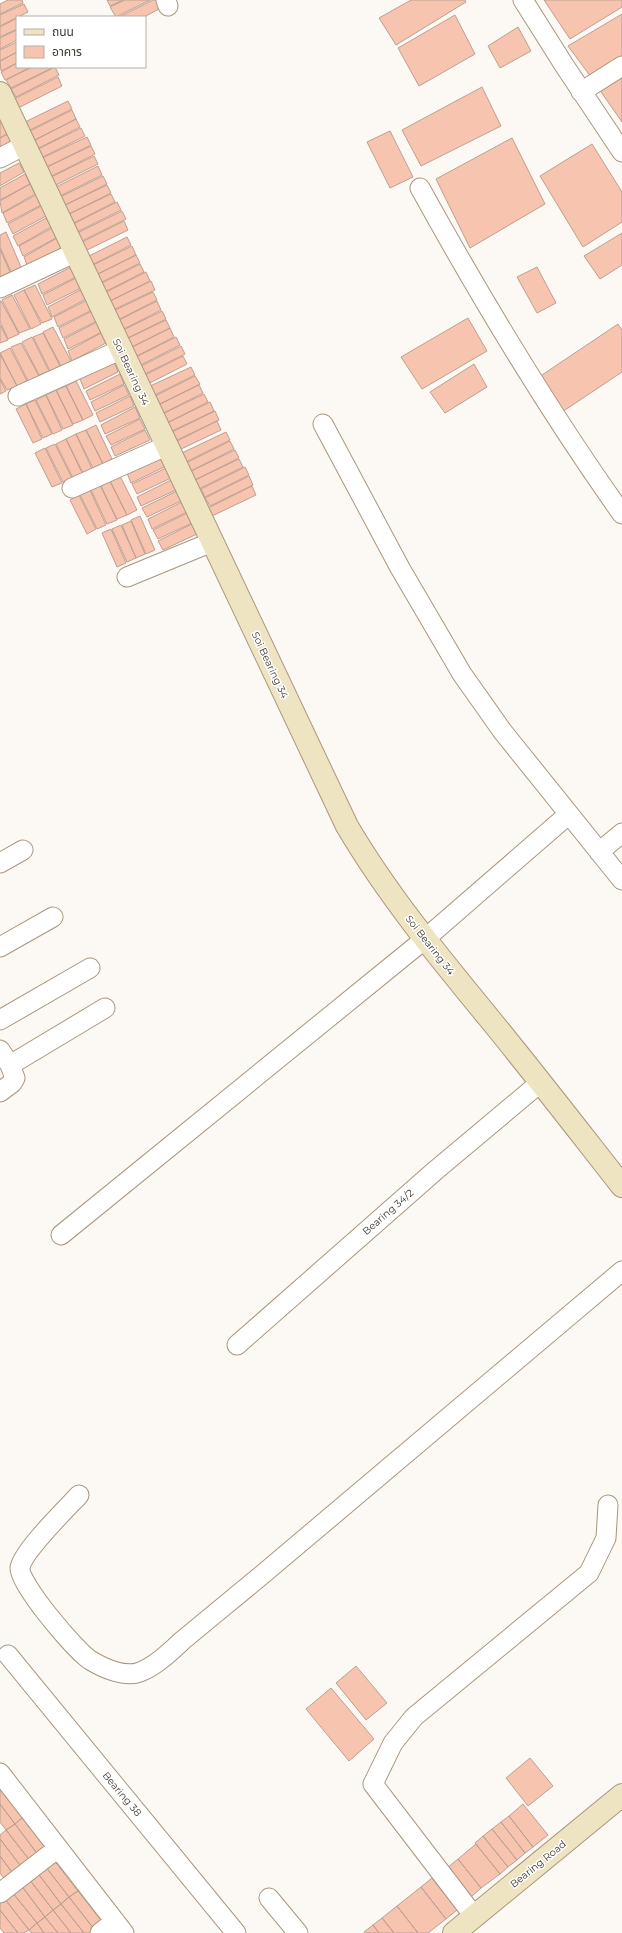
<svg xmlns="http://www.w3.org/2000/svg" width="622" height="1933" font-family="Montserrat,'Noto Sans Thai',sans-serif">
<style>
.building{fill:#f6c4af;stroke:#be9f92}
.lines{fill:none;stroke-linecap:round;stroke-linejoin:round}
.street-casing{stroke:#aa967e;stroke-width:21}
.secondary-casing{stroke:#aa967e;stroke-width:24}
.street{stroke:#fff;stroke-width:19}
.secondary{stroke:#efe4c2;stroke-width:22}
.labels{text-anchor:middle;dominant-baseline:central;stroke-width:3;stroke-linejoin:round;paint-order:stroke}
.street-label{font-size:10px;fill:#3f362c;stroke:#fff}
</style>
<rect width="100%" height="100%" fill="#fcf8f3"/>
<!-- building -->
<path class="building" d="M8,0H22L23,3L0,14V4Z
M107,0H123L110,6Z
M125,0H150L116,17L110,7Z
M153,0H158L161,8L144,17H119Z
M411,0H465L466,2L396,45L379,18Z
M544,0H622V7L570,39Z
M24,4L28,12L0,26V15Z
M622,14V57L591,77L568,46Z
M455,15L475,54L419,86L398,48Z
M17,18V29L0,37V27Z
M518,27L531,51L500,68L488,46Z
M17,30V40L0,49V38Z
M17,42V52L0,61V50Z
M17,52V63L1,71L0,61Z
M17,63V67H31L5,80L1,72Z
M32,67H54L11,88L6,80Z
M55,67L59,75L16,97L11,89Z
M622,74V122L599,89Z
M58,77L62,86L18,108L14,99Z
M482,87L501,126L421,166L402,130Z
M68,101L72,109L28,131L23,123Z
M72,110L76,119L33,141L28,132Z
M76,119L80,127L37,149L33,141Z
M2,121L8,133L0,138V122Z
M81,128L85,136L41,158L36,150Z
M390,131L413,177L390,188L367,142Z
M8,134L15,146L0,153V138Z
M87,137L91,145L47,167L42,158Z
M512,138L545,204L470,248L436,179Z
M592,144L622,192V222L583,247L540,176Z
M91,146L95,154L52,176L47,167Z
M94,156L98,164L54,186L49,178Z
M19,163L24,172L0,186V173Z
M98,166L102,175L58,197L54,188Z
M25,174L30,184L0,200V188Z
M103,176L107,184L63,206L58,198Z
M30,184L35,194L2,213L0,201Z
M107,185L111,193L67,215L63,206Z
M111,194L115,202L72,224L67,215Z
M36,195L41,205L7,223L3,213Z
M117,202L121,210L77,232L73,224Z
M41,206L46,216L13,234L8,224Z
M122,211L126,219L82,241L77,233Z
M46,218L51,227L18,246L13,236Z
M124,221L128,230L85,251L80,243Z
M52,228L56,238L23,256L19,246Z
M6,232L21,267L11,272L0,247V235Z
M622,233V265L600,279L584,256Z
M127,237L131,245L88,267L83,259Z
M57,238L62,248L28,267L24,257Z
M132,246L136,255L92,277L87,268Z
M0,249L10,272L0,277Z
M136,255L140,263L96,285L92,277Z
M140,264L144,272L101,294L96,286Z
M71,267L76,277L42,294L38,284Z
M537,267L556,303L537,313L517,277Z
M146,272L150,281L106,303L102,294Z
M76,278L81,288L47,305L43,295Z
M151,281L155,290L111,311L106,303Z
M35,285L52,319L42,323L24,290Z
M82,289L86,299L52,317L48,307Z
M24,290L41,324L31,329L14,295Z
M153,292L157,300L114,322L109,313Z
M12,295L30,329L19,333L2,300Z
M87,300L92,310L58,327L54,317Z
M0,301H1L19,334L8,339L0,322Z
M157,301L161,310L118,332L113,323Z
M92,311L97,321L63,338L59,328Z
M162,311L166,319L122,341L117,333Z
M468,318L487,351L422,389L401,357Z
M166,320L170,328L126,350L122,341Z
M97,322L102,332L68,349L64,339Z
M618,324L622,330V372L562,412L539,377Z
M0,325L8,340L0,343Z
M53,327L71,361L61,366L43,332Z
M170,328L174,337L131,359L126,350Z
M43,333L60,366L50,371L33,337Z
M101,333L106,343L72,361L68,351Z
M32,337L49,371L39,375L22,342Z
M176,337L180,345L137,367L132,359Z
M21,343L39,376L28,381L11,347Z
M181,346L185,354L141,376L137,368Z
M10,348L27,381L17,386L0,353Z
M0,354L17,386L7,390L0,378Z
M183,356L187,364L144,386L139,378Z
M114,362L118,372L84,389L80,379Z
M474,364L487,387L445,413L430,392Z
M191,367L195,375L151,397L146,388Z
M120,374L124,384L90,400L86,391Z
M195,376L200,384L156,406L151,398Z
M0,379L6,391L0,394Z
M76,381L93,415L83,420L66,386Z
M124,385L129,395L95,411L91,402Z
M199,385L203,393L160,415L156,406Z
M66,386L83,420L73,424L56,390Z
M56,390L73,425L63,429L46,395Z
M204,394L208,402L165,424L160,415Z
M46,395L62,430L53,434L36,400Z
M130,396L134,406L100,422L96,413Z
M35,400L52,434L43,438L26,404Z
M210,402L214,411L170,432L165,424Z
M26,404L42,439L33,443L16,409Z
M135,407L140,418L105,434L101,425Z
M215,411L219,420L175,441L170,433Z
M140,419L145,429L111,445L106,436Z
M217,421L221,430L177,451L173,443Z
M96,425L112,459L103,464L86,430Z
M86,430L103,464L93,468L76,434Z
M145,430L150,440L115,456L111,447Z
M226,432L230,440L186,462L182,453Z
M76,434L92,469L83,473L66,439Z
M66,439L82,473L73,478L56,444Z
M230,441L234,449L191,471L186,463Z
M55,444L72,478L63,482L46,448Z
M45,448L62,483L52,487L35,453Z
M235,450L239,458L195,480L191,471Z
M161,456L166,466L131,483L127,473Z
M239,459L243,467L199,489L195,480Z
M245,467L249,475L205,497L201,489Z
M166,468L171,478L137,494L132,484Z
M120,476L137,510L127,515L110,481Z
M249,476L253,485L210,506L205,498Z
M171,480L176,490L141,506L137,497Z
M110,481L127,515L117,519L101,486Z
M100,485L117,520L107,524L91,490Z
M252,486L256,495L212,516L208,508Z
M90,490L106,525L97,529L80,495Z
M177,491L181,501L147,517L142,508Z
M79,495L96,529L87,534L70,500Z
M182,502L187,512L152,529L148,519Z
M187,513L192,523L158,539L153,530Z
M140,516L155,550L146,554L131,520Z
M131,521L145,554L136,558L122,525Z
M192,524L197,534L163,550L158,541Z
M121,525L136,558L127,562L112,529Z
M111,529L126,563L117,567L102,533Z
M356,1666L387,1703L366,1720L336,1683Z
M331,1688L374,1739L349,1761L306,1709Z
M530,1758L553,1786L528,1806L506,1778Z
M0,1787L23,1817L15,1824L0,1804Z
M0,1804L15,1824L6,1830L0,1822Z
M523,1804L548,1835L533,1847L509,1816Z
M509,1816L533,1847L525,1853L501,1822Z
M23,1817L47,1850L39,1856L15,1824Z
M501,1822L525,1853L517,1860L492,1829Z
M15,1824L39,1856L31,1862L6,1830Z
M492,1829L517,1860L508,1867L483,1836Z
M6,1830L31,1862L23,1869L0,1839V1835Z
M483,1836L508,1867L500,1874L475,1843Z
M0,1839L23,1869L14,1875L0,1856Z
M476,1844L500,1874L481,1888L458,1859Z
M0,1856L14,1875L6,1881L0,1873Z
M53,1859L78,1891L69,1897L45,1866Z
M458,1859L481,1888L470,1898L447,1868Z
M45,1866L69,1897L61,1904L37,1872Z
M37,1872L61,1904L53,1910L29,1879Z
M432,1878L457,1910L446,1919L421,1887Z
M29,1879L53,1910L45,1917L21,1885Z
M21,1885L45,1917L37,1923L12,1892Z
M421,1887L446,1919L428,1933H418L397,1906Z
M78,1891L103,1923L94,1929L69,1897Z
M12,1892L37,1923L29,1930L4,1898Z
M69,1897L94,1929L90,1933H84L61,1904Z
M4,1898L29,1930L24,1933H18L0,1910V1901Z
M61,1904L84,1933H71L53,1910Z
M397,1906L418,1933H394L382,1918Z
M0,1910L18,1933H4L0,1928Z
M53,1910L71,1933H58L45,1917Z
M45,1917L58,1933H44L37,1923Z
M382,1918L394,1933H379L373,1925Z
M37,1923L44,1933H31L29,1930Z
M373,1925L379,1933H365L364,1932Z"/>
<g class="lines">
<!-- street casing -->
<g class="street-casing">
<path id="street" d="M166,0L168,6
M523,0L564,65L622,152
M581,92L622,66
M0,158L25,145
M420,188C482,300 548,410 622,514
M0,288L74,253
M18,396L120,350
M323,424L400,568L462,674L503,732L622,880
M72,488L166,446
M127,577L212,542
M599,852L622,833
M0,863L23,850
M0,947L53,917
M0,1020L90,968
M0,1050L10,1065L15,1078L12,1083L0,1092
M10,1065L105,1008
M61,1235L425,939L569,814
M237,1345L436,1170L541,1082
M79,1495C66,1509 22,1552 20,1568C19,1584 75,1650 90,1660C103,1668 125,1678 140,1672C156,1666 171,1651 183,1640C210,1618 236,1596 263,1574C383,1474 502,1372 622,1271
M8,1655L236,1933
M0,1773L124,1933
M0,1893L58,1848
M269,1898L298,1933
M474,1916L373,1784L393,1743L414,1717L589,1573L606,1538L608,1505
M100,1933L115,1921"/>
</g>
<!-- secondary casing -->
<g class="secondary-casing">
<path id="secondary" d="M0,93L347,826C387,894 438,956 489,1018C534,1073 578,1130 622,1186
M454,1933L622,1795"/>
</g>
<!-- street -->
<use href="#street" class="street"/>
<!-- secondary -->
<use href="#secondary" class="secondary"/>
</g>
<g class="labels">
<!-- street labels -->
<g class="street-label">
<text transform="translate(131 372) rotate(65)">Soi Bearing 34</text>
<text transform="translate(270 665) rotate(65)">Soi Bearing 34</text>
<text transform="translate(430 945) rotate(52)">Soi Bearing 34</text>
<text transform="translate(388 1212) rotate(-41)">Bearing 34/2</text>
<text transform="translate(122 1794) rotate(50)">Bearing 38</text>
<text transform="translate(538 1864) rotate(-39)">Bearing Road</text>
</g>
</g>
<!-- legend -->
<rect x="16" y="16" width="130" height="52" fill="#ffffff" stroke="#b2afab"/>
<rect x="24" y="29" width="20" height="6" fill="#efe4c2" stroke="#b2afab"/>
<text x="52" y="36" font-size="12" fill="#3f362c">ถนน</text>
<rect x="24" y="46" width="20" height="12" fill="#f6c4af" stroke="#b2afab"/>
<text x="52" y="56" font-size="12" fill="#3f362c">อาคาร</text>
</svg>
